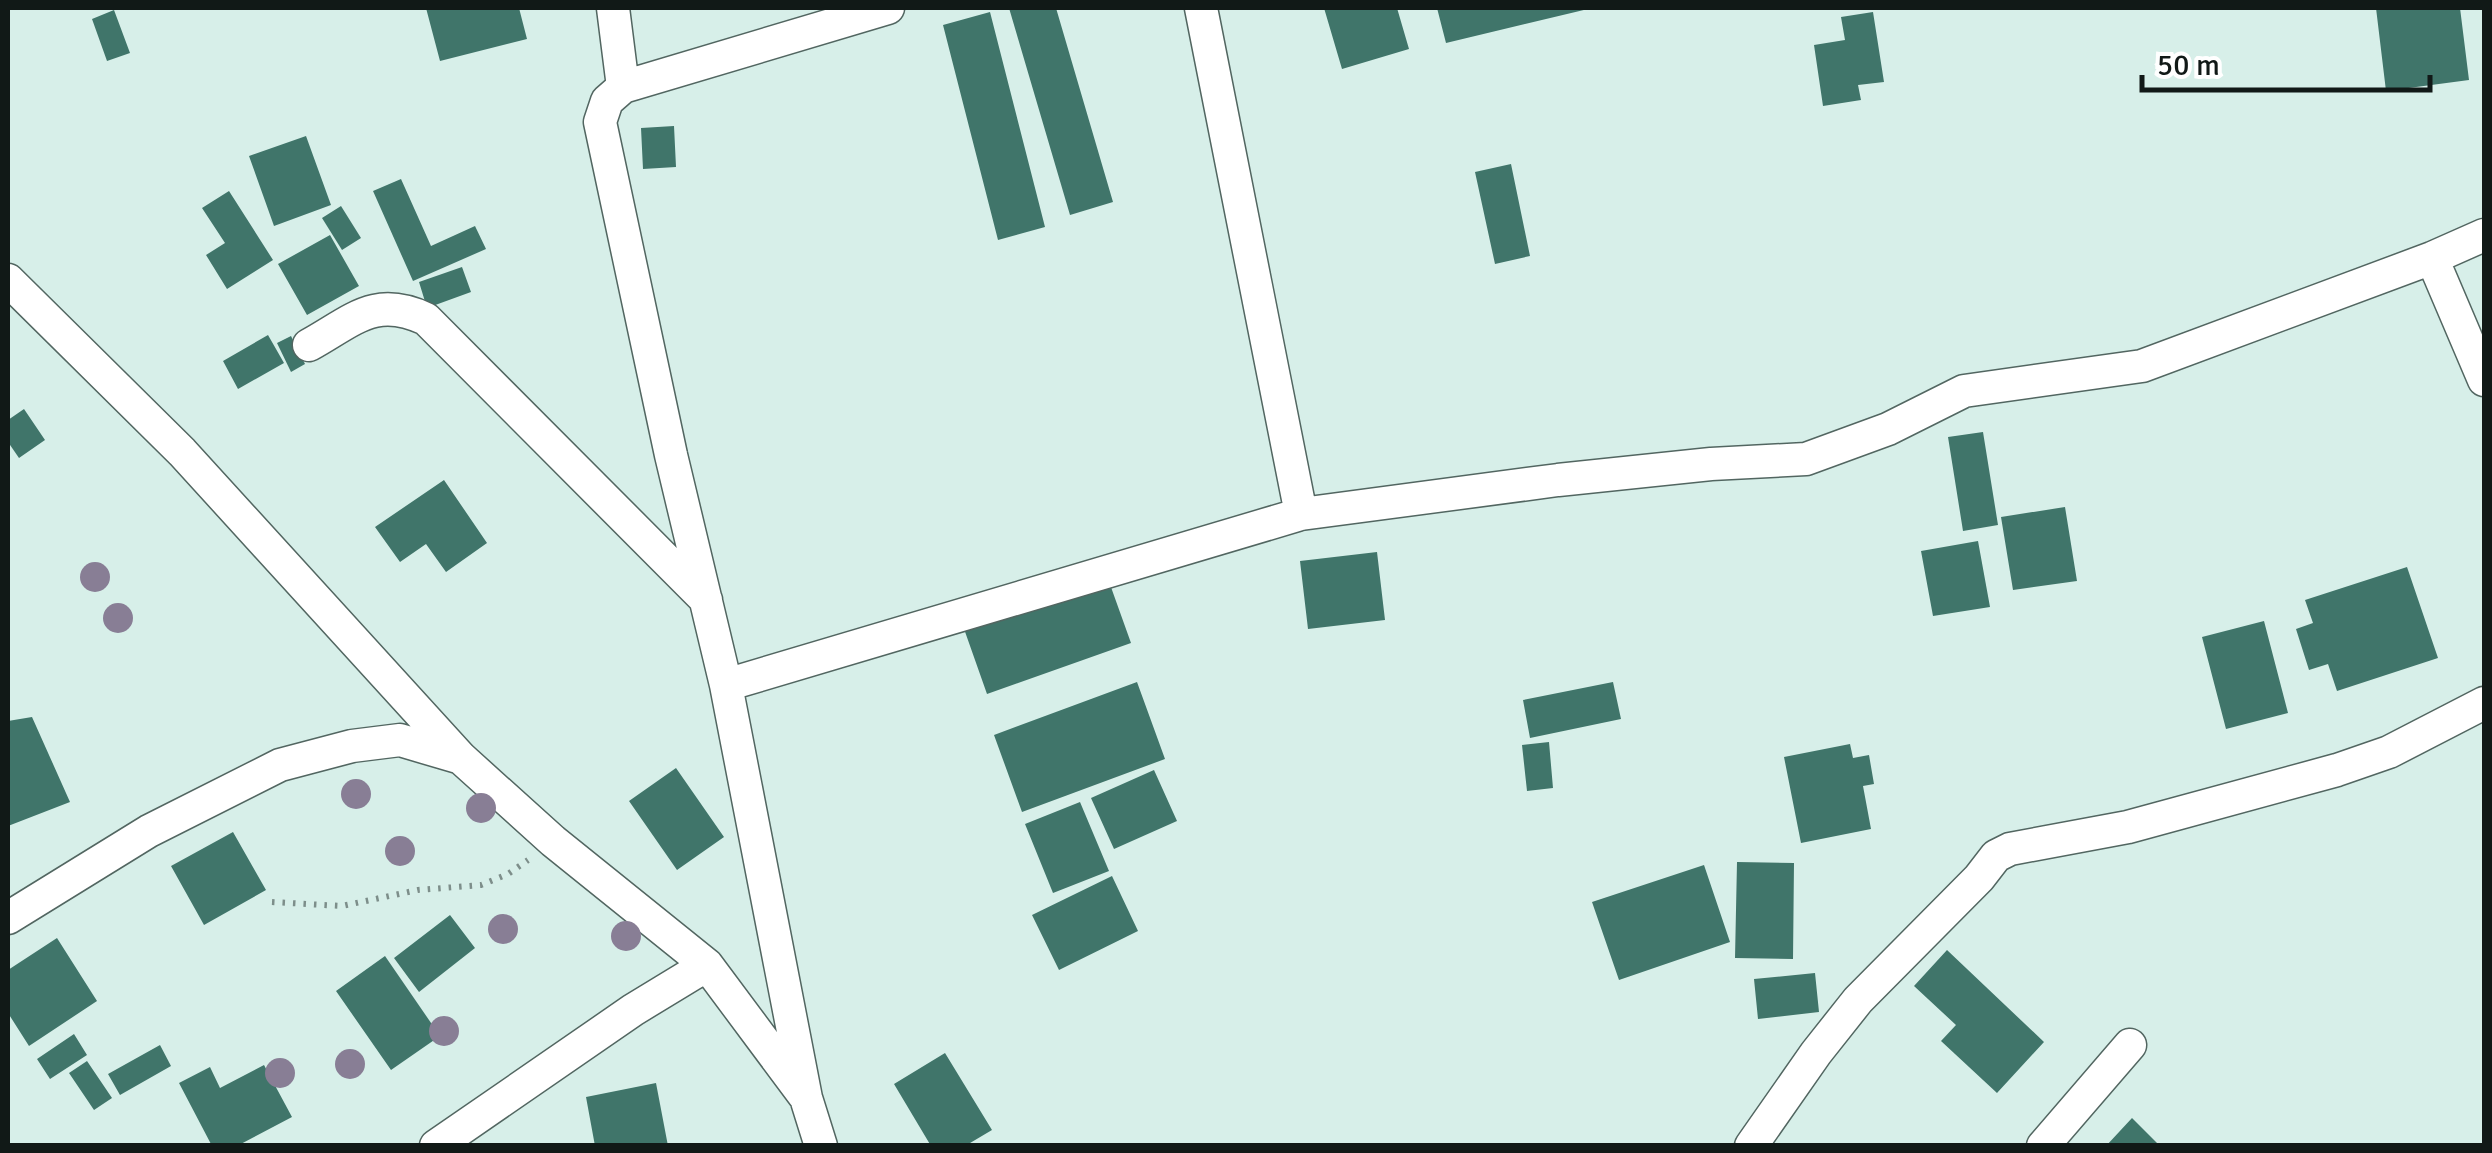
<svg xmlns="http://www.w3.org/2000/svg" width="2492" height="1153" font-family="Signika,sans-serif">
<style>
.building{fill:#40756a}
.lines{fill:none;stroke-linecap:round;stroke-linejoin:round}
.minor-casing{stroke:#526661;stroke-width:35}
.path{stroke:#7d8e8a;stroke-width:6;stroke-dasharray:2.5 8;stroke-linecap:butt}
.minor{stroke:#fff;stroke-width:32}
.tree{fill:#887e95}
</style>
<rect width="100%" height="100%" fill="#d7efe9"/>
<!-- building -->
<path class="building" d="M426,8H519L527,39L440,61Z
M1009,8H1056L1113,202L1070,215Z
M1324,8H1397L1409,49L1342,69Z
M1437,8H1588V9L1446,43Z
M2376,8H2460L2469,80L2386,91Z
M114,10L130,53L107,61L92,19Z
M990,12L1045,227L998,240L943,25Z
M1873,12L1884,82L1858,85L1861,100L1823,106L1814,45L1845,40L1841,17Z
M674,126L676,167L643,169L641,128Z
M306,136L331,205L274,226L249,156Z
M1511,164L1530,256L1495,264L1475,172Z
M401,179L431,246L475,226L486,249L413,281L373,191Z
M229,191L273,260L227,289L206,255L225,243L202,208Z
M341,206L361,238L342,250L322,218Z
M330,235L359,286L307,315L278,264Z
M462,267L471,292L427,308L419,282Z
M268,335L284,363L238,389L223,361Z
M291,336L305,364L291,372L277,343Z
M24,409L45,440L19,458L8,442V420Z
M1983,432L1998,525L1963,531L1948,437Z
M444,480L487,543L446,572L426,544L400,562L375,527Z
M2065,507L2077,581L2013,590L2001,517Z
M1978,541L1990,607L1933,616L1921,551Z
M1377,552L1385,620L1308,629L1300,561Z
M2407,567L2438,658L2337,691L2328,664L2309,670L2296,629L2313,623L2305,600Z
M1107,576L1131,643L987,694L963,626Z
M2264,621L2288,713L2226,729L2202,637Z
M1137,682L1165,759L1022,812L994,735Z
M1613,682L1621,719L1530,738L1523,700Z
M32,717L70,802L8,826V721Z
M1549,742L1553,788L1527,791L1522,745Z
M1850,744L1853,758L1869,755L1874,784L1863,786L1871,829L1801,843L1784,757Z
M676,768L724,837L677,870L629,801Z
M1154,770L1177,821L1114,849L1091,798Z
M1080,802L1109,871L1053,893L1025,824Z
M233,832L266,890L204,925L171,866Z
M1737,862L1794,863L1793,959L1735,958Z
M1704,865L1730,942L1619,980L1592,902Z
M1112,876L1138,931L1059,970L1032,915Z
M450,915L475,948L419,992L394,958Z
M57,938L97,1001L29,1046L8,1013V970Z
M1947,950L2044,1042L1997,1093L1941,1041L1956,1025L1914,986Z
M385,956L440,1036L391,1070L336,991Z
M1815,973L1819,1012L1758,1019L1754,979Z
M74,1034L87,1055L50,1079L37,1059Z
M160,1045L171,1066L120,1095L108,1074Z
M945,1053L992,1130L965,1146H931L894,1084Z
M87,1061L112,1098L94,1110L69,1073Z
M264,1065L292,1117L237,1146H212L179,1083L210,1067L220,1088Z
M656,1083L668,1146H595L586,1097Z
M2132,1118L2160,1146H2106Z"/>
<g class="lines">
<!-- minor casing -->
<g class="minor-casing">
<path id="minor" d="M613,8L623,87
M1201,8L1301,514
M2432,258L2484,380
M8,280L182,452L461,758L553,841L707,965L806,1098L821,1146
M309,345C354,320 375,295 426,319L706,600
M726,685L1301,514L1558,480L1711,464L1806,459L1888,429L1964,391L2142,366L2432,258L2484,235
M8,918L149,831L280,765L352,746L400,740L461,758
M806,1098L726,685L671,455L600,122L607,101L623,87L888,8
M436,1146L633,1010L707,965
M1751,1146L1816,1053L1858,1000L1979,878L1996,856L2010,849L2128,827L2337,770L2389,752L2484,703
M2043,1146L2130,1045"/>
</g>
<!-- path -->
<path class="path" d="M272,902L342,906L418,890L481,885L508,874L528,860"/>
<!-- minor -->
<use href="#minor" class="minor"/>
</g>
<!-- trees -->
<g class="tree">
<circle cx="95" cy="577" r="15"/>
<circle cx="118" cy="618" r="15"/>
<circle cx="356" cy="794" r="15"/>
<circle cx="481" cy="808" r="15"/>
<circle cx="400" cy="851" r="15"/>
<circle cx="503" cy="929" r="15"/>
<circle cx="626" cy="936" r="15"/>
<circle cx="444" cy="1031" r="15"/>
<circle cx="350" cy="1064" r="15"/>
<circle cx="280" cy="1073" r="15"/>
</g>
<!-- border -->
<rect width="2492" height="1153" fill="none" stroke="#111917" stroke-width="20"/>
<!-- scale -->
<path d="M2142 75v15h288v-15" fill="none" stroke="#111917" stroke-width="5"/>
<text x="2157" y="75" font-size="30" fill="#111917" stroke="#ffffff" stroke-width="8" paint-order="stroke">50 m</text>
</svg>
